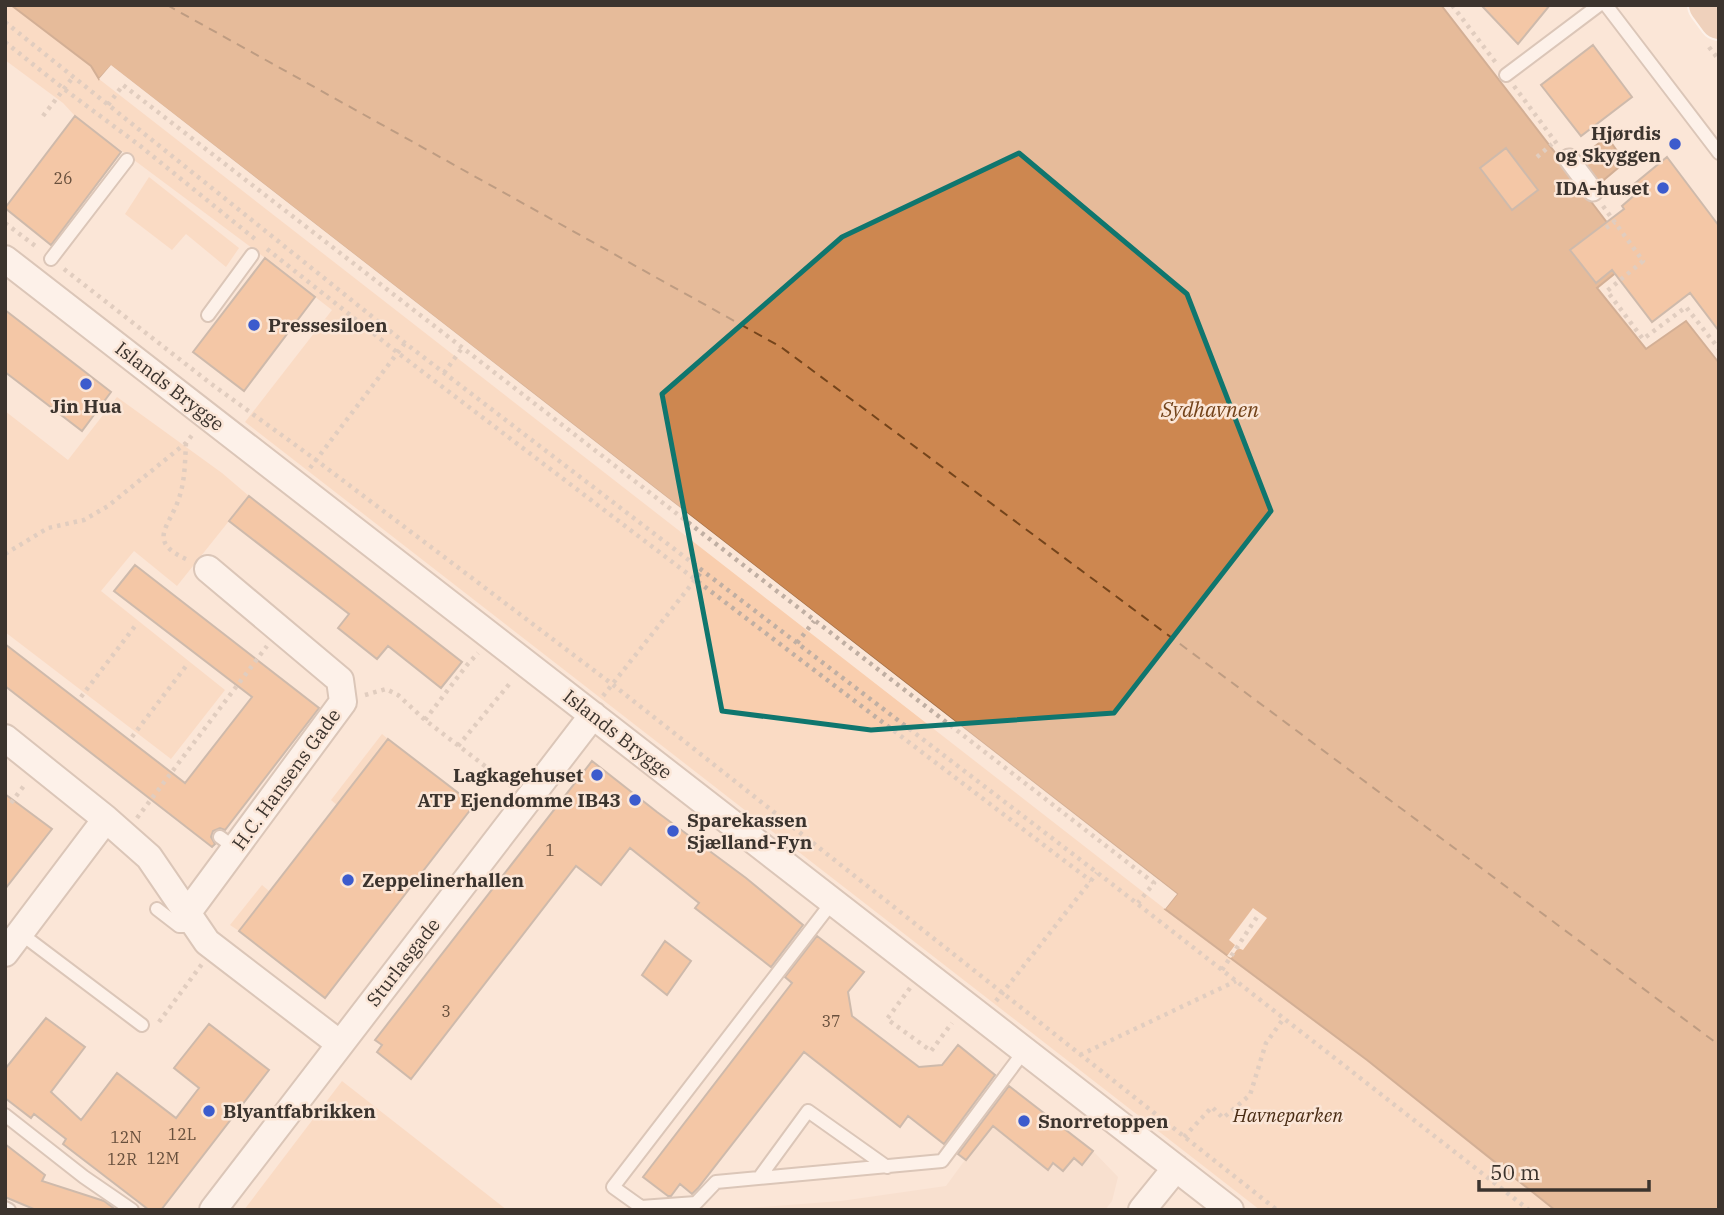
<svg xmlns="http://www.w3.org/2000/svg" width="1724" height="1215" font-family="'IBM Plex Serif',serif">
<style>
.built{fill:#f4d9c5}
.green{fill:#f9ceae}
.water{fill:#cd8750;stroke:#a26e46;stroke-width:2}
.pier{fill:#fbe6d7}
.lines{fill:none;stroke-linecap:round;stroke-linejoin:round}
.ferry{stroke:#74441b;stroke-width:2;stroke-dasharray:9 7;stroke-linecap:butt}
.building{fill:#eaa26a;stroke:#988577;stroke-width:2}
.service-casing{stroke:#b4a092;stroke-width:16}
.pedestrian-casing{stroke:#b4a092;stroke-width:23}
.minor-casing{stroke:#b4a092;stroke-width:30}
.primary-casing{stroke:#fff;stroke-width:42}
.path{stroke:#c0afa3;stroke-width:4.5;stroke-dasharray:3.5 5;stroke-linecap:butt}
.service{stroke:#fff;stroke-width:12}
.pedestrian{stroke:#fff;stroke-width:19}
.minor{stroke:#fff;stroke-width:26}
.primary{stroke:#e0b99b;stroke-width:38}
.marked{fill:none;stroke:#0f766e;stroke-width:5;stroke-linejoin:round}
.poi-dot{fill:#3c5bcd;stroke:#fbe6d7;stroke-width:2.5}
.labels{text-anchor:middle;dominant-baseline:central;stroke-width:5;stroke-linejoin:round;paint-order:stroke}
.number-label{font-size:16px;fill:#68503d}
.poi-label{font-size:19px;font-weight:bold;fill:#3c342e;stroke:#fbe6d7;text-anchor:start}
.street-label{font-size:19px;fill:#3c342e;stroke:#fbe6d7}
.park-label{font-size:19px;font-style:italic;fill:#492c14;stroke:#fbe6d7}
.water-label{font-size:21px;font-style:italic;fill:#74441b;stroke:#fbe6d7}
</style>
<rect width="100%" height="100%" fill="#fbe6d7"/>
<!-- built -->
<path class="built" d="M1016,1090L1093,1151L1118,1177L1112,1201L1105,1210H722L841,1201L946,1186Z"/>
<!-- green -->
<path class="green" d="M5,5H11L91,66L99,79L1165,909L1367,1060L1555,1210H1260L245,422L332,310L256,251L75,116L63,103L5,60Z
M149,177L239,248L226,267L186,234L172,250L125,214Z
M117,397L222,473L249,496L177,586L134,551L101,591L225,690L171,759L5,632V411L68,460Z
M382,734L388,739L337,805L331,800Z
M262,885L269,891L239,931L230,925Z
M342,1081L507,1210H244Z"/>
<!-- water -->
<path class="water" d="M11,5H1441L1567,168L1607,137L1625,162L1586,195L1634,258L1597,288L1646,349L1686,321L1719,363V1210H1555L1367,1060L1165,909L1177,894L111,66L99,79L91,66Z"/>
<!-- pier -->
<path class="pier" d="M111,65L1177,894L1165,909L1163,907L1172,895L111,70L102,81L99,79Z
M1253,908L1267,918L1243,950L1238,948L1231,958L1227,956L1235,945L1229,940Z"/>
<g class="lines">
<!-- ferry -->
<path class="ferry" d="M167,5L781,347L1719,1045"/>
</g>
<!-- building -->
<path class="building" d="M1481,5H1550L1518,44Z
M1593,45L1632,97L1581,136L1541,85Z
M75,116L121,152L51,245L5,208Z
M1506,148L1538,190L1512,210L1480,168Z
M1667,157L1719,226V331L1690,293L1652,322L1612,270L1596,283L1570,250L1624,209L1622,206L1638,192L1633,185Z
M265,258L315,297L244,391L193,352Z
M5,310L111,392L82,431L5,372Z
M249,496L462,662L441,688L388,646L377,659L338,628L349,614L229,521Z
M135,565L319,708L225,830L220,828L213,831L211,837L215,844L212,847L5,686V644L185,783L252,697L114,591Z
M388,739L474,805L325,998L239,931Z
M592,761L657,812L746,878L803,925L771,967L695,908L699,903L630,848L601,885L576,866L411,1079L377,1052L382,1045L375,1040Z
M5,794L52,829L5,889Z
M817,936L864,972L848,992L852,1016L919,1067L942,1065L958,1045L995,1075L944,1144L908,1116L900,1127L804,1052L698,1188L692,1194L680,1184L671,1196H668L643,1177L792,983L785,977Z
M665,941L691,961L667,995L642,975Z
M46,1018L85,1047L51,1092L81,1120L117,1073L176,1118L199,1088L174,1068L209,1024L269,1070L161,1210H149L63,1144L66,1139L34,1114L31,1118L5,1098V1069Z
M1009,1086L1093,1151L1082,1165L1074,1158L1063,1171L1053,1163L1048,1170L993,1126L966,1160L958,1154Z
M5,1144L45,1175L42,1181L104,1201L116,1210H36L5,1197Z"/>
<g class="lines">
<!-- service casing -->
<g class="service-casing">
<path id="service" d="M1606,5L1719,153
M1506,75L1599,5
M51,259L127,160
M208,315L252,255
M220,837L235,848
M833,901L613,1187L641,1207L696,1203L716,1182L942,1161L1025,1050
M157,909L179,926H196
M20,933L142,1025
M5,1115L84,1177L132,1210
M759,1178L808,1111L887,1167
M5,1208L9,1210"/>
</g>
<!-- pedestrian casing -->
<g class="pedestrian-casing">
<path id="pedestrian" d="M1569,159L1593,191"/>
</g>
<!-- minor casing -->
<g class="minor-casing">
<path id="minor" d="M5,259L1230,1210
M5,738L106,819L149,857L207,942L340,1044
M188,912L343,702L340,680L208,569
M5,953L106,819
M213,1210L593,715
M1142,1210L1176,1168"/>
</g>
<!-- primary casing -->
<g class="primary-casing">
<path id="primary" d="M1708,5L1719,20"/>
</g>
<!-- path -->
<path class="path" d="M1452,5L1496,63
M5,22L405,343L1112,884L1529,1210
M5,42L64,89L139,145L255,239
M1709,47L1719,60
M1514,86L1557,144
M108,105L123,85L1154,883L1138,903
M43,116L73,77
M1537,157L1552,144
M1603,206L1643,261L1607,291L1643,339L1686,307L1719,349
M5,223L38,248
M1606,228L1615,222
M267,249L398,353L1091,881
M64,269L210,383L316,460L612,684L1277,1210
M444,373L462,348
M186,443C185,461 185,481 179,498C170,527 145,541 188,560
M310,468L405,343
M5,554L48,528L84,520L108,506L186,443L193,434
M797,643L814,621
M365,695L386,689L398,695L425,720L511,786
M603,696L702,571
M81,697L135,626
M425,720L467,665L478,653
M132,737L186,666
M458,746L511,682
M11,803L26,783
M137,818L267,646
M1222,970L1257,917
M910,988L887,1019L931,1051L952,1023
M996,1001L1097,873
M159,1022L202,964
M1080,1055L1236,981
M1184,1137L1212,1107L1223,1118L1250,1095L1266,1043L1284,1018"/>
<!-- service -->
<use href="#service" class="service"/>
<!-- pedestrian -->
<use href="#pedestrian" class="pedestrian"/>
<!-- minor -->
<use href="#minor" class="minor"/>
<!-- primary -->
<use href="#primary" class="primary"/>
</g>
<!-- marked area -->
<path d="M0 0H1724V1215H0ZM1019,153L1187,294L1271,511L1114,713L871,730L722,711L662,394L842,237Z" fill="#fbe6d7" fill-opacity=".55" fill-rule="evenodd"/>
<path class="marked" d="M1019,153L1187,294L1271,511L1114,713L871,730L722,711L662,394L842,237Z"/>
<!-- markers -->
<g class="poi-dot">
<circle cx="1675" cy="144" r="7"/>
<circle cx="1663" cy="188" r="7"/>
<circle cx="254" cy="325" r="7"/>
<circle cx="86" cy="384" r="7"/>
<circle cx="597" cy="775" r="7"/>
<circle cx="635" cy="800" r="7"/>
<circle cx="673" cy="831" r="7"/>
<circle cx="348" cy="880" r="7"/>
<circle cx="209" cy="1111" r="7"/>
<circle cx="1024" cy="1121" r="7"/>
</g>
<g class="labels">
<!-- number labels -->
<g class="number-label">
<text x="63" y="178">26</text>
<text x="550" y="850">1</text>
<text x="446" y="1011">3</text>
<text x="831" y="1021">37</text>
<text x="182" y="1134">12L</text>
<text x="126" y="1137">12N</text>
<text x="163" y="1158">12M</text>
<text x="122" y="1159">12R</text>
</g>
<!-- poi labels -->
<g class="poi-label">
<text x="1661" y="133" text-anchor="end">Hjørdis<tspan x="1661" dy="22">og Skyggen</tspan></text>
<text x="1649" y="188" text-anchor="end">IDA-huset</text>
<text x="268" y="325">Pressesiloen</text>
<text x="86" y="406" text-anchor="middle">Jin Hua</text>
<text x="583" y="775" text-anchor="end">Lagkagehuset</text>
<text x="621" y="800" text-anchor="end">ATP Ejendomme IB43</text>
<text x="687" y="820">Sparekassen<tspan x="687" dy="22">Sjælland-Fyn</tspan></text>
<text x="362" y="880">Zeppelinerhallen</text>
<text x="223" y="1111">Blyantfabrikken</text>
<text x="1038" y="1121">Snorretoppen</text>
</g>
<!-- street labels -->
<g class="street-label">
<text transform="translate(170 386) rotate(38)">Islands Brygge</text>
<text transform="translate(618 734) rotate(38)">Islands Brygge</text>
<text transform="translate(286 779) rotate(-54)">H.C. Hansens Gade</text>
<text transform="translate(403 962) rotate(-52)">Sturlasgade</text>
</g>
<!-- park labels -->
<g class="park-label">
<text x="1288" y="1115">Havneparken</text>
</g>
<!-- water labels -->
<g class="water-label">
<text x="1210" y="409">Sydhavnen</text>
</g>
</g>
<!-- border -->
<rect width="1724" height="1215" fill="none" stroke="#3c342e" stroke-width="14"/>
<!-- scale -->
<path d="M1479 1180v10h170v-10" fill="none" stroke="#3c342e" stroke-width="3.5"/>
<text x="1490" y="1180" font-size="21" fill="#3c342e" stroke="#fbe6d7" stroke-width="5" paint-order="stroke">50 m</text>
</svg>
